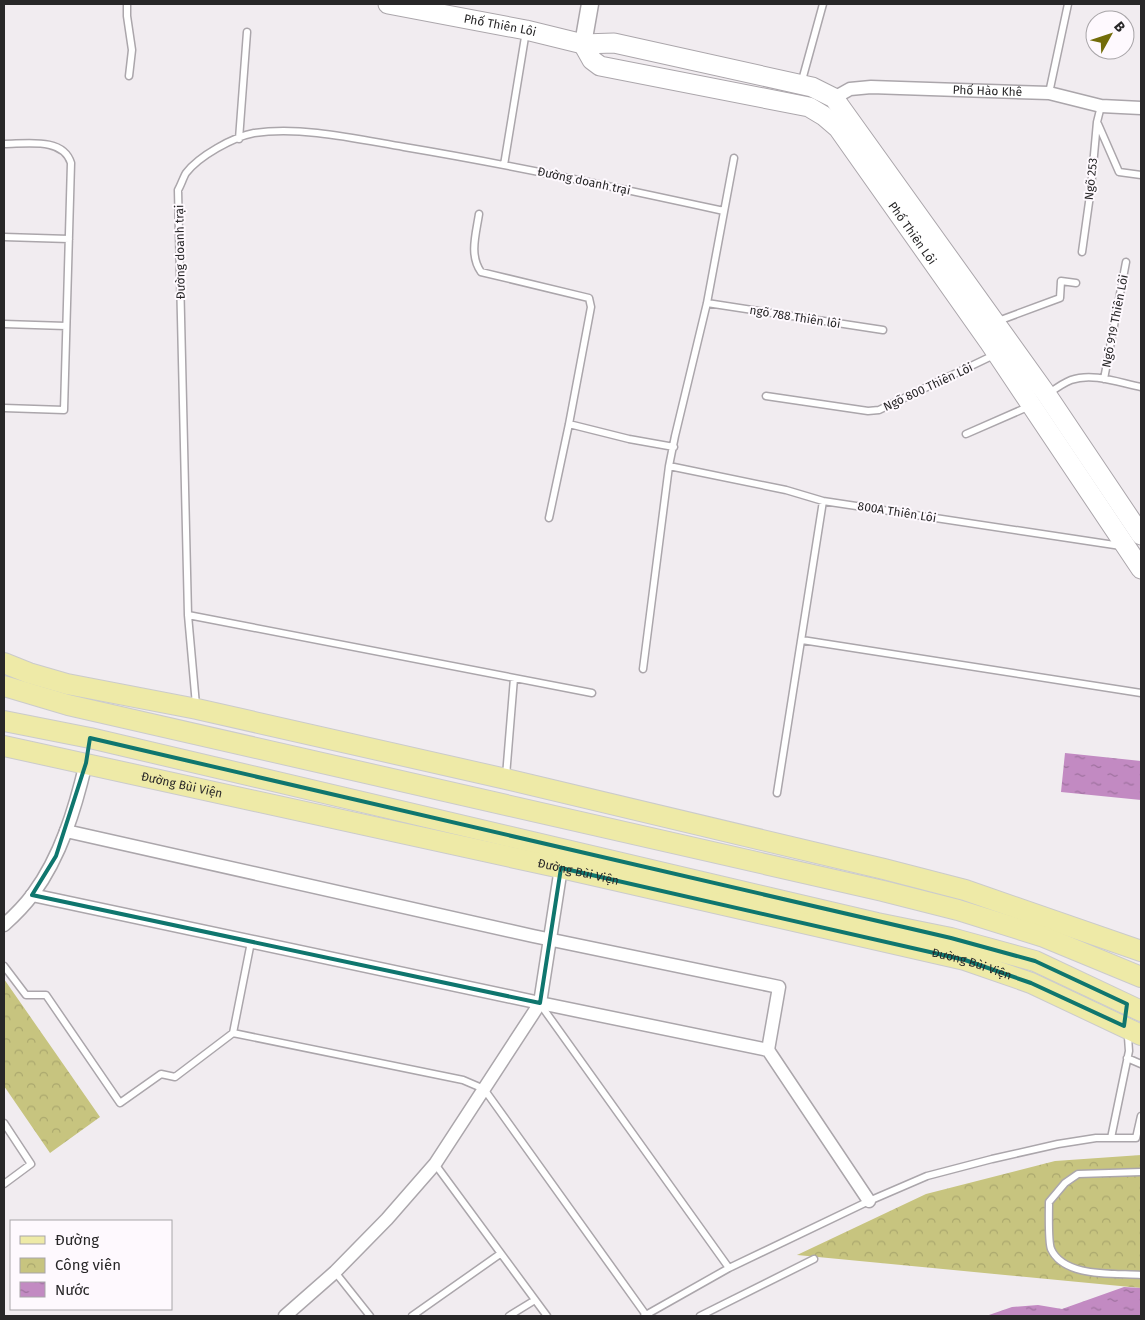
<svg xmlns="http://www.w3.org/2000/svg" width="1145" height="1320" font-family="'Fira Sans',sans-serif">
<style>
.park{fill:url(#park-crowns)}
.water{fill:url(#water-ripples)}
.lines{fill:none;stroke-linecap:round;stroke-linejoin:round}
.service-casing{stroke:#aba6ab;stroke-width:9}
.minor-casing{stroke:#aba6ab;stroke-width:15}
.tertiary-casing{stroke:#aba6ab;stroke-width:19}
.secondary-casing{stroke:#aba6ab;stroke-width:21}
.primary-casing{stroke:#cbcbcb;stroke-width:22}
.service{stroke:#fff;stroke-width:6}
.minor{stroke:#fff;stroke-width:12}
.tertiary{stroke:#fff;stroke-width:16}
.secondary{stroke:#fff;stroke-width:19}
.primary{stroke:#eeeaa7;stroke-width:20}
.marked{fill:none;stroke:#0f766e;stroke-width:4;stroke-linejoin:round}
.labels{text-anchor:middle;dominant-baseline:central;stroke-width:4;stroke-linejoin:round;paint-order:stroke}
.street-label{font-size:12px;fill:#282728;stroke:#fef9fe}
</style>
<defs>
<pattern id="park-crowns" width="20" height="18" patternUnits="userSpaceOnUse" patternTransform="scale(1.25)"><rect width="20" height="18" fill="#c7c47f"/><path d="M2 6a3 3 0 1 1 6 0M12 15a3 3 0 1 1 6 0" fill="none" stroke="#aba86e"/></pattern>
<pattern id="water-ripples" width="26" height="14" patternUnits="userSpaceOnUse" patternTransform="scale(1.25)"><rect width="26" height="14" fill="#c28ac2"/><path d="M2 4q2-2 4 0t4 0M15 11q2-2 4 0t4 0" fill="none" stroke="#9e719e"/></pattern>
</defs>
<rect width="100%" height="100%" fill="#f1ecf0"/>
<!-- park -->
<path class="park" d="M4,979L100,1117L50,1153L4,1086Z
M1141,1155V1288L797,1255L926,1194L1055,1161Z"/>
<!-- water -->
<path class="water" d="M1065,753L1141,761V800L1061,792Z
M1124,1287L1141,1288V1316H986L1012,1307L1038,1305L1062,1309Z"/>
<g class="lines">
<!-- service casing -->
<g class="service-casing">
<path id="service" d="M127,4V16L132,50L129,76
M801,84L823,4
M1049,93L1068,4
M1098,124L1119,172L1141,175
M239,139L247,32
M4,144C26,144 63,137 71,163L64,410L4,408
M504,165L526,31
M479,214C476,234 469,255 481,272L589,298L591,307L569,424L549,518
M4,237L69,239
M1082,252L1091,188L1097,122L1101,106
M707,303L883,330
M998,321L1060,298L1061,281L1076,283
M4,324L66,326
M1104,379L1126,262
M1048,394C1055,389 1063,383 1071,380C1093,372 1120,383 1141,387
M766,396L868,411L879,410L994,355
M569,424L629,439L674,447
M966,434L1030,406
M669,466L786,490L823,501L1121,546
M188,615L592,693
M802,640L1141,693
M643,669L669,466L675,436L707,303L734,158
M196,705L188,615L178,190C181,185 183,178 186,173C199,156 233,137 254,133C302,126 357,139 404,147C512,165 618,188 724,211
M506,776L514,678
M777,793L823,501
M251,942L233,1033L463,1080L484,1089L646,1315
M4,966L26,995H46L120,1103L161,1074L175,1077L233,1033
M540,1004L729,1268
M1127,1058L1141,1064
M4,1123L31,1164L4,1184
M1111,1138H1136L1141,1116
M435,1164L547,1316
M1141,1172L1078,1174L1065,1183L1049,1202C1049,1211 1048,1241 1051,1249C1064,1278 1115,1273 1141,1275
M335,1272L370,1316
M412,1316L500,1254
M509,1316L535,1300
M644,1316L729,1268L869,1201L927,1176L992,1159L1058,1144L1096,1138H1111L1129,1051L1128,1037L1126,1032
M700,1316L814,1259"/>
</g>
<!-- minor casing -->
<g class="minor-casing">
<g id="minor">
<path id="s1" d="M834,98L850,89L871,87L1049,93L1101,106L1141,108"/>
<path d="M66,831L533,936L779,987L768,1050"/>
<path d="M32,895L540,1003L768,1050L869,1201"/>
<path d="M4,925C14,916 25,905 33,894C61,856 75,809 86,763"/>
<path d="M285,1316L335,1272L387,1219L435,1164L540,1003L561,868"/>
</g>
</g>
<!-- tertiary casing -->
<g class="tertiary-casing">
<path id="tertiary" d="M583,44L590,4"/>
</g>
<!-- secondary casing -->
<g class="secondary-casing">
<g id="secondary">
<path id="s2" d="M388,4L526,30L583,44L614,43L812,87L834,98L1047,395L1141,535"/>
<path id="s3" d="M583,44L592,60L600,66L809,107L824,116L838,128L989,342L1141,569"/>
</g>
</g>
<!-- primary casing -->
<g class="primary-casing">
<g id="primary">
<path d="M4,663L29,673L67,684L197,709L506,779L884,869L965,890L1141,951"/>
<path d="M4,686L68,705L883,891L958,910L1044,937L1141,977"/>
<path d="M4,721L90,738L877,923L951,938L1035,961L1141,1011"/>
<path id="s4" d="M4,746L561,868L965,960L1031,983L1141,1035"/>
</g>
</g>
<!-- service -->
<use href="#service" class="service"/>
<!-- minor -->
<use href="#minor" class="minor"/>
<!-- tertiary -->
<use href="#tertiary" class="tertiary"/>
<!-- secondary -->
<use href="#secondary" class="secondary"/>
<!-- primary -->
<use href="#primary" class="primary"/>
</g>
<!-- marked area -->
<path class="marked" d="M90,738L951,938L1035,961L1127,1004L1124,1026L1031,983L965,960L561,868L540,1003L32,895L56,856L86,763Z"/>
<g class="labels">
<!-- street labels -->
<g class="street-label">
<text stroke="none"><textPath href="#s2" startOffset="114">Phố Thiên Lôi</textPath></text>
<text stroke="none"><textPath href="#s1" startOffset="156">Phố Hào Khê</textPath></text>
<text transform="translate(1091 179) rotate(-84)">Ngõ 253</text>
<text transform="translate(584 181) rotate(12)">Đường doanh trại</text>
<text stroke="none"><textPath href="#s3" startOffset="406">Phố Thiên Lôi</textPath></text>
<text transform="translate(180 252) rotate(-91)">Đường doanh trại</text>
<text transform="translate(795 317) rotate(9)">ngõ 788 Thiên lôi</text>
<text transform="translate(1115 321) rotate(-79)">Ngõ 919 Thiên Lôi</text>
<text transform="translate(928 387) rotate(-25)">Ngõ 800 Thiên Lôi</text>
<text transform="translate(897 512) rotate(9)">800A Thiên Lôi</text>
<text stroke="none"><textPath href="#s4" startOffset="182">Đường Bùi Viện</textPath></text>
<text stroke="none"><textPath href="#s4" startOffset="588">Đường Bùi Viện</textPath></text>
<text stroke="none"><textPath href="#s4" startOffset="992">Đường Bùi Viện</textPath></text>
</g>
</g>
<!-- border -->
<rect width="1145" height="1320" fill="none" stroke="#282728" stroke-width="10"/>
<!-- legend -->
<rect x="10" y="1220" width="162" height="90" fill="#fef9fe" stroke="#a8a5a8"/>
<rect x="20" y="1236" width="25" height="8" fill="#eeeaa7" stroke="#a8a5a8"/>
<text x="55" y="1245" font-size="15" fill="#282728">Đường</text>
<rect x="20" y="1258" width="25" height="15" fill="url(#park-crowns)" stroke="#a8a5a8"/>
<text x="55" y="1270" font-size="15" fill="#282728">Công viên</text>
<rect x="20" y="1282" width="25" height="15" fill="url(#water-ripples)" stroke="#a8a5a8"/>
<text x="55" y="1295" font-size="15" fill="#282728">Nước</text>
<!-- north arrow -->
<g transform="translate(1110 35) rotate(50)"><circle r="24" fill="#fef9fe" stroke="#a8a5a8"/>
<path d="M0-4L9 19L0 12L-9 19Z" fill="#726c09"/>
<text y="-8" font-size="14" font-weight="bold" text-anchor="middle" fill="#282728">B</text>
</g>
</svg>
